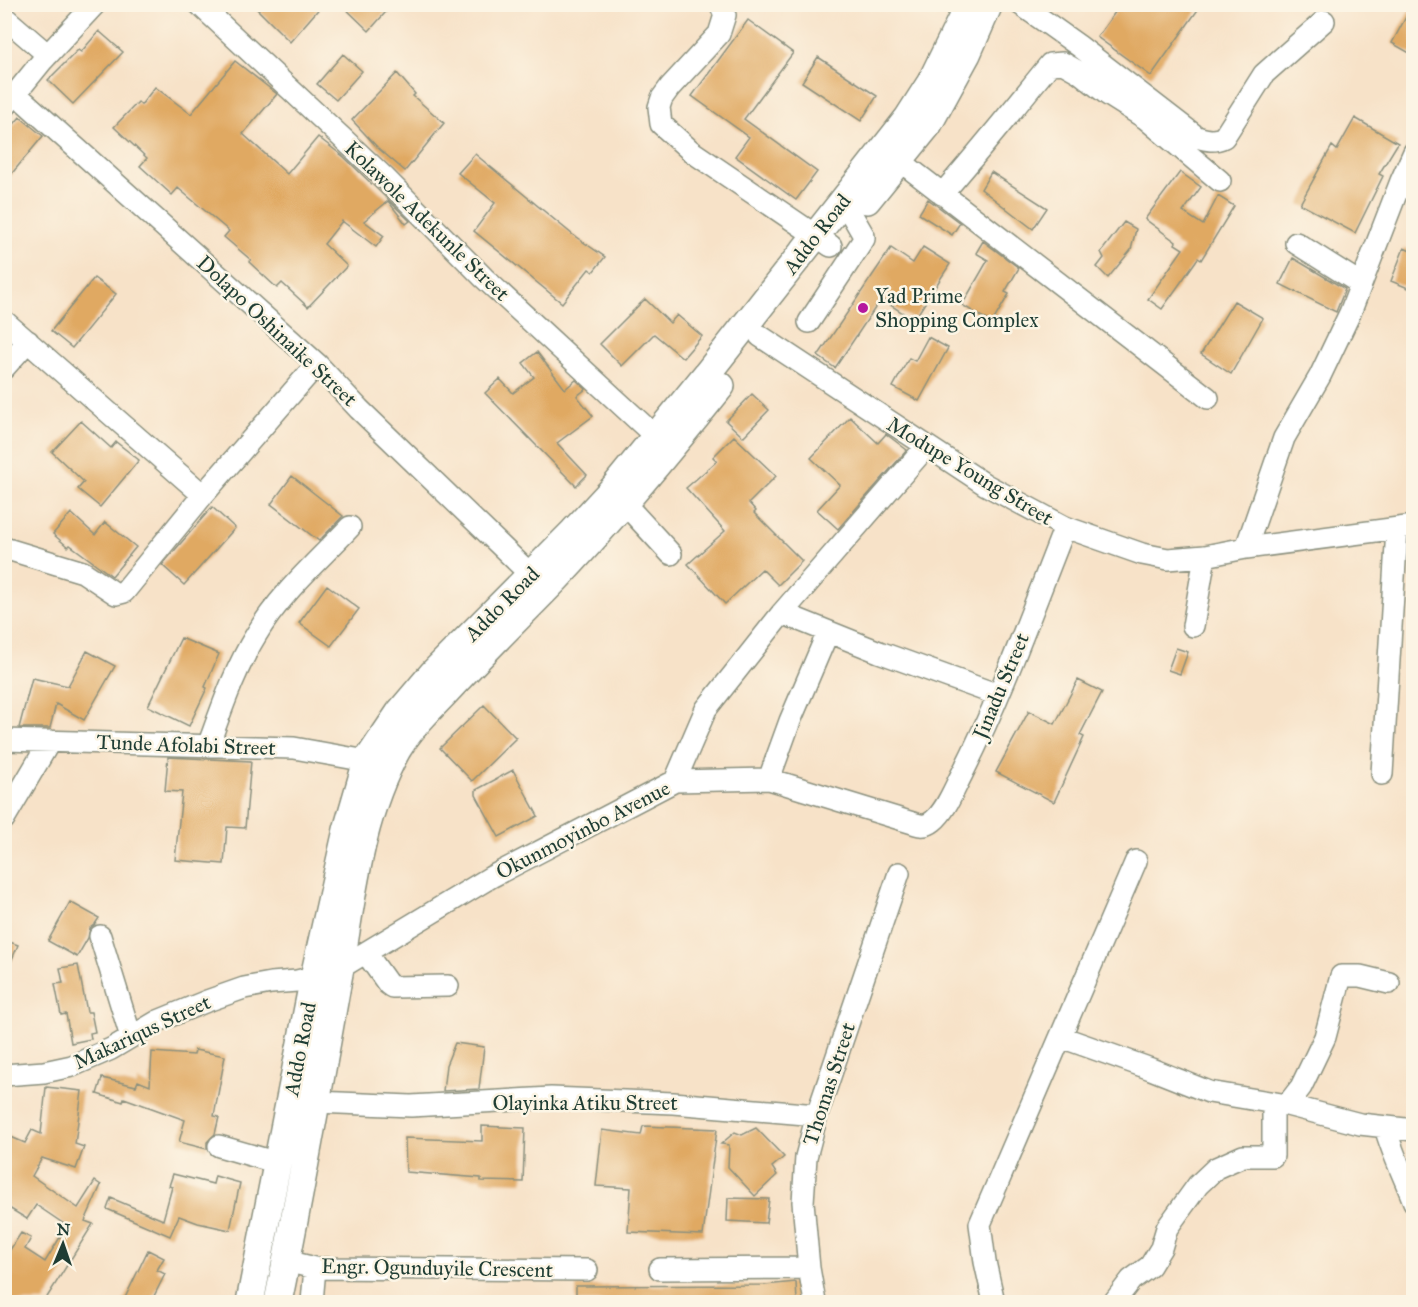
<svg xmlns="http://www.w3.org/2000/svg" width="1418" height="1307" font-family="'IM FELL Great Primer',serif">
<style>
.building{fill:#e0a962}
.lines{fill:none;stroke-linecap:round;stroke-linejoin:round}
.minor-casing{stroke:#8b907e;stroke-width:24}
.major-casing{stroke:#8b907e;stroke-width:30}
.minor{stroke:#fff;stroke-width:21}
.major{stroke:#fff;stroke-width:27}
.poi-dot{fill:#b5179e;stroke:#fcf5e5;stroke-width:2}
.labels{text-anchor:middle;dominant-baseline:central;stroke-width:5;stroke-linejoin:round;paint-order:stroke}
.street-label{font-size:21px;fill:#1f3d34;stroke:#fcf5e5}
.poi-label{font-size:21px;fill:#1f3d34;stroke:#fcf5e5;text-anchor:start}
</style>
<rect width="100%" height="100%" fill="#fcf5e5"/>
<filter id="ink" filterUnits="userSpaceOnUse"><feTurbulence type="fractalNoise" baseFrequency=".0167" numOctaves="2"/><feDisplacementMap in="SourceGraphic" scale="12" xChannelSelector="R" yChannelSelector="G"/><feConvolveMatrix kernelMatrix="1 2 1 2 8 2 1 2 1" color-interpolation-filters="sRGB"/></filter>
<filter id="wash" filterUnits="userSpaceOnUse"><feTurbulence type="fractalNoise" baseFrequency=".008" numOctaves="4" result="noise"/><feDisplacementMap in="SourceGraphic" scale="24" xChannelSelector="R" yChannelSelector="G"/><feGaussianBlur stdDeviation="1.35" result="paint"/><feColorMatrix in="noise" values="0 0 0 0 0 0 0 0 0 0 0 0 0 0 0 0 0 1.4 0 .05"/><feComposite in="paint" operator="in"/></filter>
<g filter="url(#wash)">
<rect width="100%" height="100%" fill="#f7e2c8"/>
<g id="blocks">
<!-- building -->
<path class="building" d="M252,4H323L290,42Z
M341,4H393L369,31Z
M1121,4H1202L1151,76L1097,37Z
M1413,4V55L1392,43Z
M748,20L793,53L744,119L817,172L796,200L735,156L749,137L692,96Z
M99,31L123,52L73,104L48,80L78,50L81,52Z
M343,54L362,71L336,100L317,84Z
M818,57L877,96L861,121L802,82Z
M235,61L277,94L243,134L287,174L318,137L344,157L410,221L406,224L388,201L364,221L384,236L376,247L342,221L324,244L347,266L308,307L282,283L277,288L249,262L251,260L224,237L229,231L178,188L172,195L140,166L147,158L114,127L138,102L141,105L155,87L191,114Z
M397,73L415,94L413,96L444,123L405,171L378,148L352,120Z
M20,117L43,136L4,183V136Z
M1355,118L1398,143L1379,174L1383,176L1355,233L1300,204L1332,146L1337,150Z
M475,154L573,235L605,257L593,272L589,269L562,303L474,231L495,203L458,173Z
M991,172L1047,208L1033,229L981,189Z
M1180,172L1201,187L1183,212L1203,225L1218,196L1234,206L1201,260L1198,258L1162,309L1148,299L1183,249L1175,244L1176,242L1145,219Z
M928,199L960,223L952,235L919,214Z
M1124,222L1136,229L1131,250L1108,278L1097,267L1104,258L1101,252Z
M983,241L1019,268L1005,292L1009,294L992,323L962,305L988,260L976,253Z
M923,247L950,264L914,320L881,299L835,368L818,356L891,248L913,263Z
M1404,248L1413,252V290L1391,281Z
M1293,258L1345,289L1336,312L1280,284Z
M94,278L116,294L72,348L51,331Z
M645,299L670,323L677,315L702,336L683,358L654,334L622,366L600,344Z
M1234,301L1263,318L1231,374L1201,354Z
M928,337L948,348L919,401L893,387L909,358L915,361Z
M537,352L565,389L576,380L586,389L577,396L593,416L557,443L587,475L576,486L485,393L500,379L513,393L534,377L523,363Z
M752,394L769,410L743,437L726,421Z
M850,417L878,443L886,434L907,450L838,529L817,510L840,485L811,458Z
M81,421L111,448L116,442L139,460L100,507L78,489L84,482L52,452Z
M734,436L776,476L749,503L756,511L754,513L802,561L778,585L762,569L725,604L688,564L725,531L686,488L717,461L713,457Z
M292,476L343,516L319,541L271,504Z
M212,507L235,528L184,585L162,565Z
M71,513L95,535L105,522L136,547L112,576L70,545L68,547L53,534Z
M327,585L359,609L331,646L299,623Z
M181,638L219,654L205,687L207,688L189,726L148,706Z
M1176,648L1188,652L1180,674L1168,670Z
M87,651L115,666L84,720L56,704L50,728H19L32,678L68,686Z
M1078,680L1102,692L1080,735L1084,737L1054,802L996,772L1029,711L1055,724Z
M484,705L516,738L472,781L440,748Z
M168,757L251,761L245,828L227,827L224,864L175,860L182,792L165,791Z
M513,770L538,816L499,837L476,795V790Z
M70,902L99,918L95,924L90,928L88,938L77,957L48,941Z
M4,940L18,945L5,976H4Z
M78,965L87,1012H91L95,1032L90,1033L91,1039L71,1043L66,1014L61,1015L55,984L63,983L60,968Z
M455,1043L484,1047L479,1089L443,1091L446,1065Z
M195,1050L225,1056L214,1116L219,1117L215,1134L207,1142V1149L179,1142L185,1120L124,1098L123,1102L97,1094L102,1078L136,1086L138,1081L150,1086L152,1052L194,1055Z
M46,1087L82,1091L75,1144L84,1147L76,1169L42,1158L32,1176L78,1208L95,1181L101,1185L85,1221L93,1224L44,1302H4V1259L21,1233L31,1238L25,1249L45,1262L67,1226L36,1205L27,1219L4,1205V1134L25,1143L32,1130L41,1134Z
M482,1126L525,1128L523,1182L481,1181V1178L406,1172L405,1138L482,1141Z
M643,1126L717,1129L703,1235L628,1232L631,1188L596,1186L602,1130L641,1135Z
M756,1128L784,1157L772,1167L777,1175L755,1196L728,1167L729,1145L721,1144L735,1132L742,1135Z
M173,1174L213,1184L215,1176L240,1183L230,1230L198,1223L179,1216L170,1236L107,1209L111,1198L163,1220L172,1187L169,1186Z
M728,1198L769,1199L766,1223L727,1221Z
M148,1250L164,1258L157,1270L165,1274L151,1302H123Z
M796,1282L797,1302H691V1301L576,1302V1286L765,1285Z"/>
</g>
</g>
<g filter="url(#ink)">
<use href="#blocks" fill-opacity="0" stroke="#8b907e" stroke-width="1.5"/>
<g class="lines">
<!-- minor casing -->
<g class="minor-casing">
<path id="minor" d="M199,4L384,177L484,278L655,436
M720,4L725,15L719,34L670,87L662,98L659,107L661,124L691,151L831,246
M1020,4L1079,46L1197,137C1207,140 1214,142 1224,137L1264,74L1324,21
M4,17L48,55
M16,94L317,364L359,409L531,575
M4,108L43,60L95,4
M900,161L1208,398
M942,194C979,152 1014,108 1050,64L1063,63L1079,72L1107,94L1145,118L1220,181
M1296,243L1361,284
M4,321L203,495
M809,322L864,239V236L853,217
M760,336L986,485L1065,527L1142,554L1168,559L1205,556L1246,548L1414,526
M4,368L28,341
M624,503L671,554
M4,548L83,572L116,594L124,592L203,495L317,364
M1246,548L1284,438L1320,376L1350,313L1401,181L1414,152
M782,613L879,652L998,695
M1193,626L1205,556
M4,740L294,748L367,761
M208,746C222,708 235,669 256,635C280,594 318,561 350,527
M1382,774L1397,529
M769,779L790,721L828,632
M675,781L706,709L782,613L926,447
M4,819L50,741
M100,936L131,1037
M366,953L388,984L392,987L448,986
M340,968L491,877L675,781L769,779L916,824C922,826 927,826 933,821C946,811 954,789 962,774C1002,695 1032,610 1065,527
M1061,1037L1151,1069L1209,1092L1287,1105L1360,1124L1414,1130
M4,1075L44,1072L72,1066L111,1049L158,1021L207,1001L244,988L271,983L297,981L314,977
M316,1102L411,1106L551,1098L673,1103L817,1115
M1287,1105L1301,1087L1325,1037L1341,976H1360L1389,983
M1385,1127C1392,1153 1404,1176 1414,1202
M219,1146L278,1163
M286,1261L315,1268L587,1270
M660,1269L809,1268
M312,1302L315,1268
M815,1302L809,1268L803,1202L806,1157L817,1115L899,873
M994,1302L985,1262L980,1224L1136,861
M1114,1302L1131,1280L1150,1266L1161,1248L1167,1228L1198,1185L1216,1168L1243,1156H1273V1103"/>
</g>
<!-- major casing -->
<g class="major-casing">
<path id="major" d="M867,200L928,125L967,54L989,4
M250,1302L314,977L347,830L367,761L400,712L433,673L573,532L612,490L710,370L908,118L931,82L969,4
M278,1302C300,1195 319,1087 338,979C352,902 358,820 397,750C410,728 428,711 445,693C481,654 519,617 556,579C614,518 668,452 721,386"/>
</g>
<!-- minor -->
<use href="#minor" class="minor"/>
<!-- major -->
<use href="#major" class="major"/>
</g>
</g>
<!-- markers -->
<circle class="poi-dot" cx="863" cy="308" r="6"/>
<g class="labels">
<!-- street labels -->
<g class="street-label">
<text transform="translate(427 221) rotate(44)">Kolawole Adekunle Street</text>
<text transform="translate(817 234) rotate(-52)">Addo Road</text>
<text transform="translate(277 331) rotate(43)">Dolapo Oshinaike Street</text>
<text transform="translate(970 471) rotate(31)">Modupe Young Street</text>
<text transform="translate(502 604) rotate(-45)">Addo Road</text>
<text transform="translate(1001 686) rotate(-67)">Jinadu Street</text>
<text transform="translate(186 745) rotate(2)">Tunde Afolabi Street</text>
<text transform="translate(583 830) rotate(-27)">Okunmoyinbo Avenue</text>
<text transform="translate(142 1032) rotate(-25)">Makariqus Street</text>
<text transform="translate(300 1049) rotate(-79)">Addo Road</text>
<text transform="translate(829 1084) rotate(-72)">Thomas Street</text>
<text x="585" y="1103">Olayinka Atiku Street</text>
<text transform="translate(437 1268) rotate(1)">Engr. Ogunduyile Crescent</text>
</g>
<!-- poi labels -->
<g class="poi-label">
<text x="875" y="296">Yad Prime<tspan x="875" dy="24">Shopping Complex</tspan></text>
</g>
</g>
<!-- margin -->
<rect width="1418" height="1307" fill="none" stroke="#fcf5e5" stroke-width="24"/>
<!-- north arrow -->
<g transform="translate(63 1244) rotate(2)" stroke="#fcf5e5" stroke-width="4.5" paint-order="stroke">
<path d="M0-4.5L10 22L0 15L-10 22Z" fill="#1f3d34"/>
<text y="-9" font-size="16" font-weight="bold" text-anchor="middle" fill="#1f3d34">N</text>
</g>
</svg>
